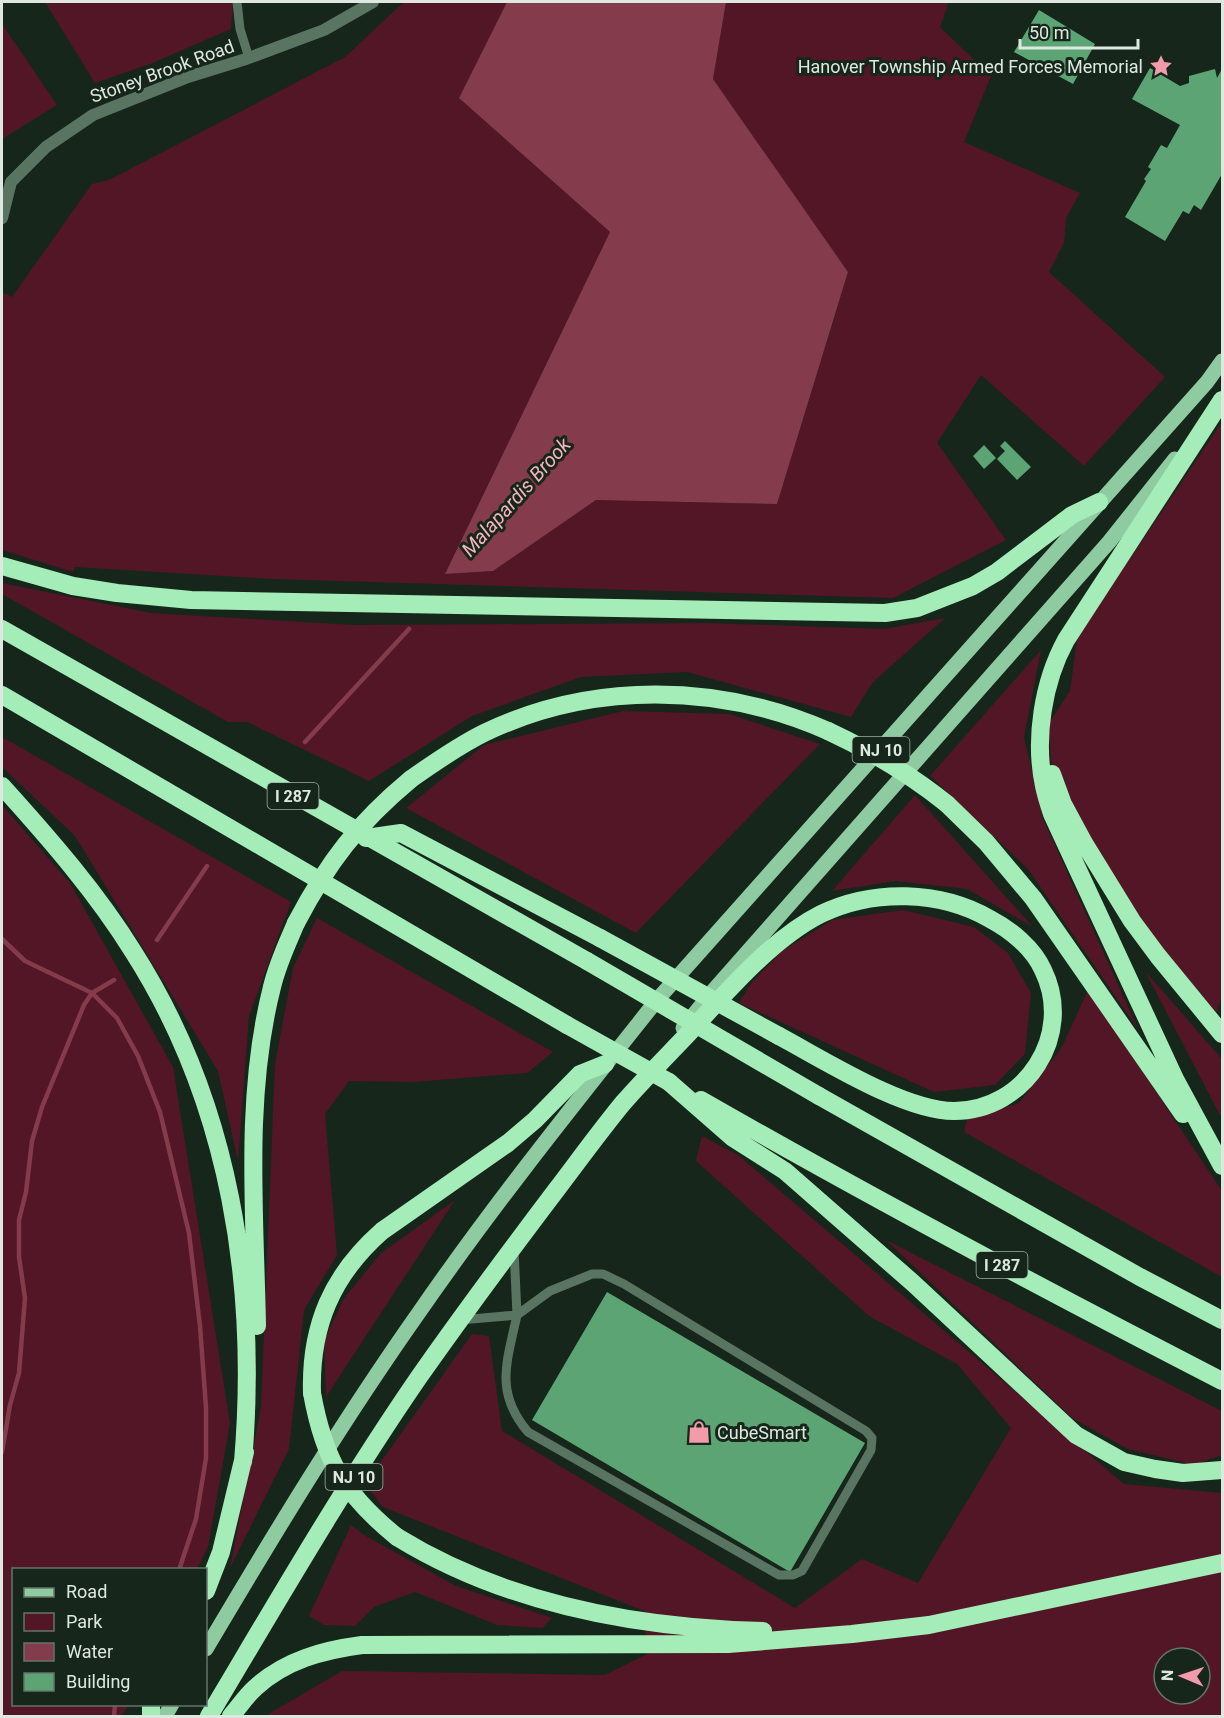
<svg xmlns="http://www.w3.org/2000/svg" width="1224" height="1718" font-family="Roboto,sans-serif">
<style>
.green{fill:#521626;fill-rule:evenodd}
.water{fill:#843b4c}
.lines{fill:none;stroke-linecap:round;stroke-linejoin:round}
.stream{stroke:#843b4c;stroke-width:4.5}
.building{fill:#5da474}
.lane{stroke:#597561;stroke-width:9}
.street{stroke:#597561;stroke-width:12}
.primary{stroke:#8fcba0;stroke-width:15}
.highway{stroke:#a4edb9;stroke-width:18}
.highway-bridge{stroke:#a4edb9;stroke-width:18}
.labels{text-anchor:middle;dominant-baseline:central;stroke-width:6;stroke-linejoin:round;paint-order:stroke}
.shield{fill:#16261b;stroke:#a2aea5;stroke-width:1.5}
.shield-label{font-size:16px;font-weight:bold;fill:#dee8e0}
.poi-label{font-size:18px;fill:#dee8e0;stroke:#16261b;text-anchor:end}
.street-label{font-size:18px;fill:#dee8e0;stroke:#16261b}
.water-label{font-size:20px;font-style:italic;fill:#f4b2bd;stroke:#16261b}
</style>
<rect width="100%" height="100%" fill="#16261b"/>
<!-- green -->
<path class="green" d="M45,2H233L231,29L150,64L95,83Z
M404,2H507L459,98L610,232L445,574L493,571L596,500L777,504L848,273L713,79L726,2H949L940,27L991,76L964,142L1080,193L1066,218L1064,243L1049,272L1165,377L1084,466L981,375L937,443L1006,540L893,598L273,579L75,567L73,572L2,550V292L12,297L92,184L109,180L345,57Z
M2,24L57,105L2,139Z
M1222,422V994L1217,1013L1135,916L1063,800L1051,761L1049,723L1070,691L1078,632L1136,550Z
M2,583L151,613L353,625L708,623L884,629L945,618L872,683L851,717L687,672L581,677L472,716L369,781L247,722H228L2,594Z
M1041,650L1024,737L1043,819L1139,1031L1028,869L930,776Z
M623,711L729,714L820,744L636,933L406,808L484,745Z
M2,737L291,902L249,1016L238,1161L218,1071L75,836L2,767Z
M915,795L1033,927L967,889L895,881L832,891Z
M2,805L70,883L173,1067L230,1423L208,1547L197,1569L14,1570V1704L129,1705L121,1716H2Z
M903,910L974,927L1008,953L1031,993L1025,1054L995,1085L934,1092L739,1003L752,982L782,951L832,920Z
M317,918L553,1052L527,1073L413,1082L349,1081L325,1114L337,1255L304,1310L289,1449L230,1568L261,1407L275,1064L293,968Z
M1145,971L1222,1059V1119Z
M1088,990L1222,1191V1277L964,1132L967,1120L1019,1103L1062,1047Z
M702,1136L738,1155L1124,1484L1222,1493V1716H265L342,1671L605,1675L647,1654L644,1611L383,1507L365,1484L472,1334L489,1336L502,1431L795,1608L862,1559L918,1583L1011,1428L957,1364L869,1316L696,1161ZM1164,1658H1200V1694H1164Z
M455,1200L326,1397L324,1341L343,1300L380,1254Z
M886,1240L1222,1411V1455L1194,1465L1128,1449L1072,1418Z
M351,1525L364,1535L456,1586L552,1618L542,1628L497,1625L415,1592L374,1607L355,1626L324,1625L309,1616Z"/>
<!-- water -->
<path class="water" d="M507,2H726L713,79L848,272L777,504L596,500L493,571L445,574L610,232L459,98Z"/>
<g class="lines">
<!-- stream -->
<path class="stream" d="M305,742L409,629
M2,939L25,961L92,993L117,1018L138,1056L160,1112L189,1233L200,1326L206,1408V1458L196,1519L179,1570
M157,940L207,866
M2,1452L10,1405L19,1373L25,1298L19,1257V1220L26,1192L32,1141L42,1107L84,1005L92,993L114,980
M114,1716L115,1704"/>
</g>
<!-- building -->
<path class="building" d="M1039,10L1095,44L1073,84L1014,52Z
M1150,68L1180,86L1189,83V76L1215,69L1217,78L1222,69V174L1201,210L1194,205L1189,214L1183,211L1165,241L1125,217L1146,181L1144,179L1151,169L1148,167L1161,145L1167,148L1180,125L1132,99Z
M1005,441L1031,467L1017,480L997,459L1005,451L1000,446Z
M984,445L996,458L984,469L973,456Z
M607,1292L865,1443L790,1572L532,1420Z"/>
<g class="lines">
<!-- lane -->
<path class="lane" d="M237,2L240,29L249,58
M592,1274H603L624,1284L866,1431L872,1438L871,1450L802,1571L793,1575H779L528,1432C494,1392 507,1362 517,1315L550,1291Z
M460,1320L517,1315L514,1249"/>
<!-- street -->
<path class="street" d="M2,218L11,182L46,147L93,115L188,77L246,59L324,30L373,2"/>
<!-- primary -->
<path class="primary" d="M683,1028L712,992L1109,542L1175,459
M206,1649C274,1534 343,1420 420,1311C494,1204 576,1102 657,1000L1207,382L1222,361
M165,1716L172,1704"/>
<!-- highway -->
<path class="highway" d="M1222,400L1066,640C1043,682 1034,739 1044,786C1046,796 1049,805 1052,814L1175,1079L1222,1166
M2,566L73,586L117,593L191,600L885,613L917,608L973,586L997,572L1072,515L1099,502
M2,629L587,961
M2,695L567,1025
M1052,774L1063,804L1084,843L1132,921L1158,956L1222,1034
M411,779C435,762 458,746 484,733C592,681 719,683 828,731
M2,786C49,838 97,893 134,953C230,1104 258,1285 243,1462
M947,804L986,842L1033,898L1183,1114
M366,838L401,833L600,938
M669,1082L733,1138L785,1171L913,1283L1076,1435L1124,1462L1155,1469L1183,1473L1222,1470
M819,1096L1140,1277L1222,1320
M701,1100C872,1198 1047,1291 1222,1381
M257,1326C255,1214 244,1097 272,987C277,965 287,944 296,923
M312,1393C310,1326 332,1275 382,1231L508,1143L535,1120L580,1074L605,1064
M397,1537C506,1604 637,1628 763,1631
M206,1591L221,1552L245,1452
M151,1716V1704
M209,1716C277,1602 344,1486 419,1377C464,1313 510,1251 557,1189C579,1160 600,1131 623,1103C643,1080 665,1058 686,1036C724,995 771,939 821,914C873,889 940,890 990,919C1011,930 1033,948 1043,970C1075,1035 1025,1111 954,1111C904,1111 824,1060 779,1036
M231,1716C239,1707 246,1696 255,1688C285,1660 324,1650 362,1645L728,1644L852,1634L929,1625L1222,1563"/>
<!-- highway-bridge -->
<path class="highway-bridge" d="M828,731C871,751 911,775 947,804
M296,923C328,862 358,823 411,779
M600,938L779,1036
M587,961L819,1096
M567,1025L669,1082
M312,1393C324,1460 344,1494 397,1537"/>
</g>
<!-- icons -->
<defs>
<g id="sight-bare" transform="scale(1.8)"><path d="M0-6L1.8-2.2L6-1.7L2.9 1.2L3.7 5.4L0 3.3L-3.7 5.4L-2.9 1.2L-6-1.7L-1.8-2.2Z" fill="#f39aab" stroke="#16261b" stroke-width="2.5" paint-order="stroke"/></g>
<g id="shop-bare" transform="scale(1.8)"><path d="M-5-2.5h2.3a2.7 3.5 0 0 1 5.4 0H5L5.5 6h-11ZM-1.5-2.5h3a1.5 2.3 0 0 0-3 0Z" fill="#f39aab" stroke="#16261b" stroke-width="2.5" paint-order="stroke"/></g>
</defs>
<g fill-rule="evenodd">
<use href="#sight-bare" x="1161" y="66"/>
<use href="#shop-bare" x="699" y="1432"/>
</g>
<g class="labels">
<!-- shield labels -->
<g class="shield">
<rect x="852.5" y="737" width="57" height="26" rx="4.5"/>
<rect x="267.5" y="783" width="51" height="26" rx="4.5"/>
<rect x="976.5" y="1252" width="51" height="26" rx="4.5"/>
<rect x="325.5" y="1464" width="57" height="26" rx="4.5"/>
</g>
<g class="shield-label">
<text x="881" y="750">NJ 10</text>
<text x="293" y="796">I 287</text>
<text x="1002" y="1265">I 287</text>
<text x="354" y="1477">NJ 10</text>
</g>
<!-- poi labels -->
<g class="poi-label">
<text x="1143" y="66">Hanover Township Armed Forces Memorial</text>
<text x="717" y="1432" text-anchor="start">CubeSmart</text>
</g>
<!-- street labels -->
<g class="street-label">
<text transform="translate(162 71) rotate(-20)">Stoney Brook Road</text>
</g>
<!-- water labels -->
<g class="water-label">
<text transform="translate(516 497) rotate(-48)">Malapardis Brook</text>
</g>
</g>
<!-- border -->
<rect width="1224" height="1718" fill="none" stroke="#dee8e0" stroke-width="6"/>
<!-- legend -->
<rect x="12" y="1568" width="195" height="138" fill="#16261b" stroke="#66746a" stroke-width="1.5"/>
<rect x="24" y="1588" width="30" height="9" fill="#8fcba0" stroke="#66746a" stroke-width="1.5"/>
<text x="66" y="1598" font-size="18" fill="#dee8e0">Road</text>
<rect x="24" y="1613" width="30" height="18" fill="#521626" stroke="#66746a" stroke-width="1.5"/>
<text x="66" y="1628" font-size="18" fill="#dee8e0">Park</text>
<rect x="24" y="1643" width="30" height="18" fill="#843b4c" stroke="#66746a" stroke-width="1.5"/>
<text x="66" y="1658" font-size="18" fill="#dee8e0">Water</text>
<rect x="24" y="1673" width="30" height="18" fill="#5da474" stroke="#66746a" stroke-width="1.5"/>
<text x="66" y="1688" font-size="18" fill="#dee8e0">Building</text>
<!-- north arrow -->
<g transform="translate(1182 1676) rotate(272)"><circle r="28" fill="#16261b" stroke="#66746a" stroke-width="1.5"/>
<path d="M0-4.5L10 22L0 15L-10 22Z" fill="#f39aab"/>
<text y="-9" font-size="16" font-weight="bold" text-anchor="middle" fill="#dee8e0">N</text>
</g>
<!-- scale -->
<path d="M1020 39v9h118v-9" fill="none" stroke="#dee8e0" stroke-width="3"/>
<text x="1029" y="39" font-size="18" fill="#dee8e0" stroke="#16261b" stroke-width="4.5" paint-order="stroke">50 m</text>
</svg>
